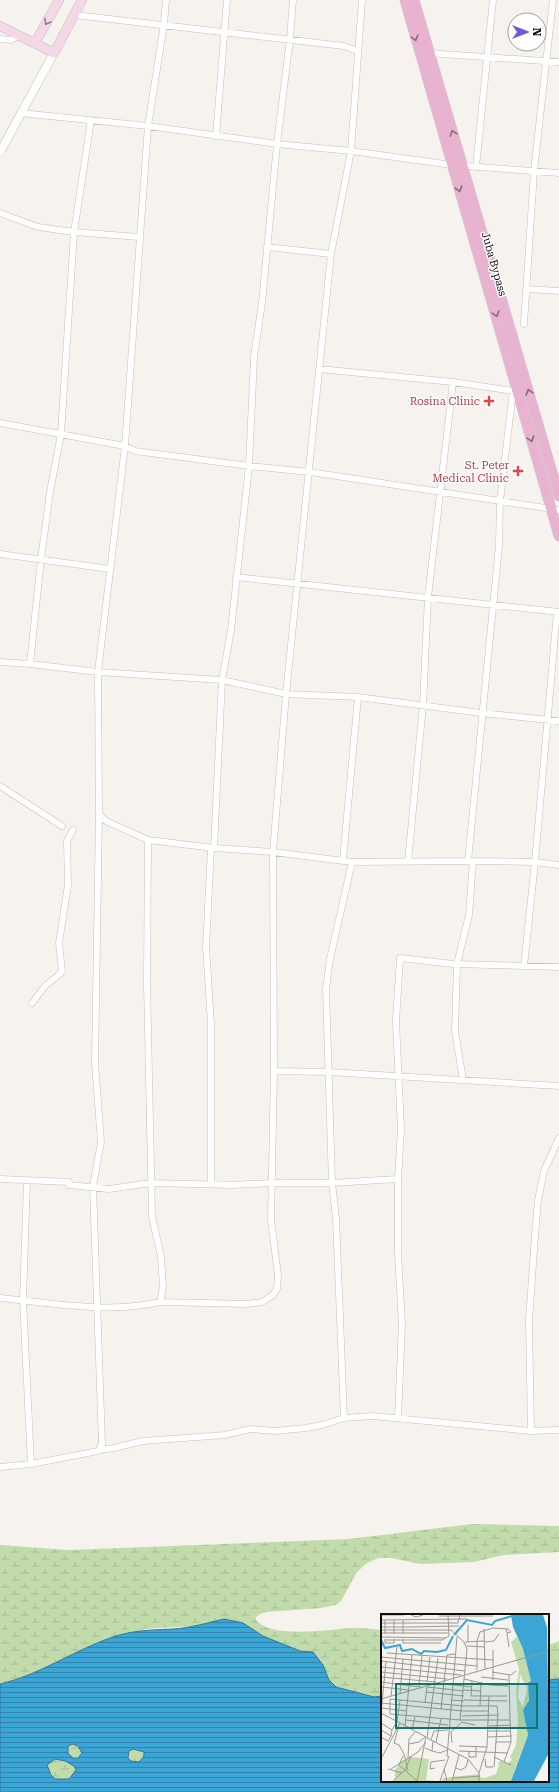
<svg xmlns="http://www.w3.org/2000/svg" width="559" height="1792" font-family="'Roboto Serif',serif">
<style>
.wetland{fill:url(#wetland-marsh)}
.water{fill:url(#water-rules);stroke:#2f789a;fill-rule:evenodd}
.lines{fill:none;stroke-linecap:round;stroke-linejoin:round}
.minor-casing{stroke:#c4bfbb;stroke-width:7}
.tertiary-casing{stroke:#c4bfbb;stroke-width:9}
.secondary-casing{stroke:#c4bfbb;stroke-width:10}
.primary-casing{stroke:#d0cfcf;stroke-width:11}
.minor{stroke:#fff;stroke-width:6}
.tertiary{stroke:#fff;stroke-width:8}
.secondary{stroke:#f3d9e8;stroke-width:9}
.primary{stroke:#e8b3d0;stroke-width:10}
.oneway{stroke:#8e7f86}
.oneway2{stroke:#886a79}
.health-dot{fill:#e0444e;stroke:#fff;stroke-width:1.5}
.labels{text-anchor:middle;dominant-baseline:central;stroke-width:3;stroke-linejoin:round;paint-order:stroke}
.street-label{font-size:11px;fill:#12100f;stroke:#fff}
.health-label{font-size:11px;fill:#be3a42;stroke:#fff;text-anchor:end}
.inset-river{fill:none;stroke:#3ba5d6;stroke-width:2}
.inset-road{fill:none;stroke:#9b9895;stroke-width:1}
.view{fill:#0f766e;fill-opacity:0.15;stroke:#0f766e;stroke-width:2}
.inset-edge{fill:none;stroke:#12100f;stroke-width:2}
</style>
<defs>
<pattern id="wetland-marsh" width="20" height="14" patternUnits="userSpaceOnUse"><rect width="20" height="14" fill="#c1dcaa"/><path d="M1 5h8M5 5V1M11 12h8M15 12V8" fill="none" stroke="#a5bc91"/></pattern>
<pattern id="water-rules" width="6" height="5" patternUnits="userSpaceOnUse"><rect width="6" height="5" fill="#3ba5d6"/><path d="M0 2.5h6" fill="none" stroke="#3085ac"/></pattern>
</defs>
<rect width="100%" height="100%" fill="#f6f2ee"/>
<!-- wetland -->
<path class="wetland" d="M472,1524L559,1526V1552L503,1555L474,1562L420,1564L391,1558H378L367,1563L357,1572L341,1601L336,1605L321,1608L266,1612L260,1614L255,1618C266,1640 333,1629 354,1628C363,1628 373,1629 382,1630V1696L374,1697L336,1687L329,1680L323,1665L313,1652L300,1651L263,1636L243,1623L144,1629L66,1657L35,1674L0,1684V1545L68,1550L349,1539Z
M559,1641V1679L548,1680V1645Z
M73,1744L78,1746L82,1753L78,1758H73L68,1753V1746Z
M133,1749L144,1752V1756L139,1762L131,1761L128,1758L129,1751Z
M55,1759L65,1761L75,1766L76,1770L69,1779H55L48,1771L47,1765Z"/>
<!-- water -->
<path class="water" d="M224,1619L243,1623L263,1636L300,1651L313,1652L323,1665L329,1680L336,1687L374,1697L382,1696V1781H548V1680L559,1679V1792H0V1684C40,1675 74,1650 113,1637C133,1630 152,1630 173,1629C190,1628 207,1623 224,1619ZM73,1744L78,1746L82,1753L78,1758H73L68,1753V1746ZM133,1749L144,1752V1756L139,1762L131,1761L128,1758L129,1751ZM55,1759L65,1761L74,1766L76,1770L69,1779H55L51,1775L47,1765Z"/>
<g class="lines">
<!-- minor casing -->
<g class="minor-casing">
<path id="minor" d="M166,0L164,24L148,126L125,446L98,672L99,814L106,821L148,840L214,848L273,852L352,862L473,861L535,862L559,865
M75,15L344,46L358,51
M0,39L11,40L19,35
M427,53L559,62
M20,113L148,126L277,144L351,151L452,165L559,173
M216,136L227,0
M476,167L493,0
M0,213L38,227L74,232L139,237
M267,247L331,254
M527,289L559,291
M524,324L534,171L553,0
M319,369L453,382L513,391L516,389
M0,423L125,446L135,451L249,466L310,472L559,510
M0,554L110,569
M236,577L559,612
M0,662L30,664L98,672L222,680L286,694L358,697L481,713L559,721
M30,664L41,559L50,492L61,434L74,232L91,120
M0,786L62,826
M214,848L222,680L231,630L249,466L254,357L262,303L277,144L290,39L293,0
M343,860L358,697
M468,861L499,546L500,501L513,391
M408,862L423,705L428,597L453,382
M524,966L535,862L557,612
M32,1003L45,986L60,974L62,971L59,943L68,885L67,841L73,830
M274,1071L329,1072L559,1086
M463,1080L455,1031L457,964L469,915L473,861
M0,1179L69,1182V1185L109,1189L151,1183L233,1185L271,1183H332L398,1179
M27,1181L23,1300L31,1464
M211,1184V1024L206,947L211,848
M0,1298C53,1303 108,1314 160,1302L163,1287L161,1257L152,1216L147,983L148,840
M160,1302L247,1304L262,1302L273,1295L277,1289L278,1275L271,1220L274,1071L273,852L286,694L331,254L351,151L362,0
M398,1417L402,1325L398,1252V1179L401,1130L396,1021L400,958L453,964L559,967
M344,1418L336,1218L332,1183L326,989L330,959L352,862
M531,1431L529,1321L535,1235L538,1200L544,1171L559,1138
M100,1450L114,1448L143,1441L225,1435L250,1429L275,1431L306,1428L322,1425L344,1418L373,1416L531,1431L559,1430
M0,1467L31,1464L98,1451L102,1444L93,1186L101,1142L95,1063L99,814"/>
</g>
<!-- tertiary casing -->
<g class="tertiary-casing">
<path id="tertiary" d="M0,152L54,53"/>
</g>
<!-- secondary casing -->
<g class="secondary-casing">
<path id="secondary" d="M0,26L54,53L82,0
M35,43L59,0"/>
</g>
<!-- primary casing -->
<g class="primary-casing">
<path id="primary" d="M405,0L559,536
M414,0L559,496"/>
</g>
<!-- minor -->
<use href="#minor" class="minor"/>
<!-- tertiary -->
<use href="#tertiary" class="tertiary"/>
<!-- secondary -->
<use href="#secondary" class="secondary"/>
<!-- primary -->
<use href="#primary" class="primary"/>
</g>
<!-- one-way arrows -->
<defs><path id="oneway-chevron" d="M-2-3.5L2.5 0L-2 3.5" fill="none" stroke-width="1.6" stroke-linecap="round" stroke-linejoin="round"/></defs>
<use class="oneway" href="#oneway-chevron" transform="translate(47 22) rotate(119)"/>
<g class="oneway2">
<use href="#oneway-chevron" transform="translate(415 38) rotate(74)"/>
<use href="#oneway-chevron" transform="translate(453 133) rotate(-107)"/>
<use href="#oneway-chevron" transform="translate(459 189) rotate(74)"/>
<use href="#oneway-chevron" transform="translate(496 314) rotate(74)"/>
<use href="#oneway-chevron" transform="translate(529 392) rotate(-106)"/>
<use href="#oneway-chevron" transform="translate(531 439) rotate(74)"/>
</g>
<!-- markers -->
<g class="health-dot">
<path d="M487 395h4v4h4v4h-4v4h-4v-4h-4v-4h4z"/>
<path d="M516 465h4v4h4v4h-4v4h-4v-4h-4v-4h4z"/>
</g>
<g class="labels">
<!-- street labels -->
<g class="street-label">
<text transform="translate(494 264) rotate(74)">Juba Bypass</text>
</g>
<!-- health labels -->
<g class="health-label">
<text x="480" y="401">Rosina Clinic</text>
<text x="509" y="465">St. Peter<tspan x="509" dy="13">Medical Clinic</tspan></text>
</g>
</g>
<!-- overview -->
<g transform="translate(381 1614)">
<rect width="168" height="168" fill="#f6f2ee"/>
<path d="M30,143L48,145L45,166L54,167H14V156L21,147ZM131,146L135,152L130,167H61L62,164L99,160V163L104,164L115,160L118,151L117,148L120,147L127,149Z" fill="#c1dcaa"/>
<path d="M136,23L142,35L150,67L148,84L142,96L147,121L135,152L129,143L135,131L137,108L135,77L138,55L130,28ZM139,60L146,75L142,93L137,84Z" fill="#c1dcaa" fill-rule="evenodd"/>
<path d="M130,1H162L166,13L168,139L153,167H130L147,121L142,96L148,86L147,69L150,67L142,35L132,13Z" fill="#3ba5d6"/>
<path class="inset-river" d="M73,21L86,6L111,11L114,7L131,2M0,26L4,34L19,31L21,37L31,35L40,40L43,37L56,38L65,36L72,22"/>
<path class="inset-road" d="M0,1H23M30,1L35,3L42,1M58,2H112M0,6L86,5M4,6V20M13,6V20M0,9H77L79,1M87,11V28M0,13H28M28,13L78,12M103,15L104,55M0,16H70L83,28L86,35L79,106L9,100M0,19H67M126,19L128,33M22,20V6M1,23L65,24M4,25V29H13V25M22,25V29H60M4,26H61L68,22L67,1M84,28L103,27M104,28L113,27L118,20M86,32L104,33M6,39L112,46M0,43L96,52M0,47L84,57M0,53L80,61M96,56V27L99,18L112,14L127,15L130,18L126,19L125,15M0,58L66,65M111,58L130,61L135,57M128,61L129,106M0,63L55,68M100,63L127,66M83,65L109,71L127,72M112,66V36M91,67L90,82H126M0,68L40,73M46,68L49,43M63,70L91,73M38,72L41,42M0,73L28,76M46,73L83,77M83,76L99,77M45,78L83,82M19,80L22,45M10,82L16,33M0,85L168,37M9,85L82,92H116L117,101M70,86L83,87M83,86L126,87M0,89L82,97M44,89L46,73M99,92L100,68M1,94L26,97M60,95L66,41L74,40M82,97H108M0,99L5,48M0,99L19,109L0,145M9,100V85M81,102L117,101L113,153M25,106L67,111M79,106H129L130,128L123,148M16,108L19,86M80,108L94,111M0,109L11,116L14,111M19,109L45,123L36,167M24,112L31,41M108,112L130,111M17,115L13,129L18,131L23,140L27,157M0,116L10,122L11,116M31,116L34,103M107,117H130M0,123L7,127L10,122M107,123L131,122M46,124L57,44M46,124L87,145L98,159V167M50,126L53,117L67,116M55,128L60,105M115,128H130M71,129L70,118L80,109M28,130L38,128L44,123M78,132L106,133M44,134L51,137L52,127M51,137L59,139L66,136M78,137L127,139M88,138V143H95V132M22,142L18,151L36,167M66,143L76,23M113,143L130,151M27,144L28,125L34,118M104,145L105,153H112M54,154L49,155L50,148L64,146M75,154L80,156L85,153L87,146M7,155L21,159M10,155L37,138L45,128M63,155L66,167M98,159L106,133L108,82M72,164L99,162M12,167L24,156L30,142M59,167L68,142M71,167L78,141"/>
<path class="view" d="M15,70H156V114H15Z"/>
<rect width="168" height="168" class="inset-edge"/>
</g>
<!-- north arrow -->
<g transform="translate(527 32) rotate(90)"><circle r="19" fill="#ffffff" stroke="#a09f9f"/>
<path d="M0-3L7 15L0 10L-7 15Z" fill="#6b5dd6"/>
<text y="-6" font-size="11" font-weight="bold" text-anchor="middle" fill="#12100f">N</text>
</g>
</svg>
